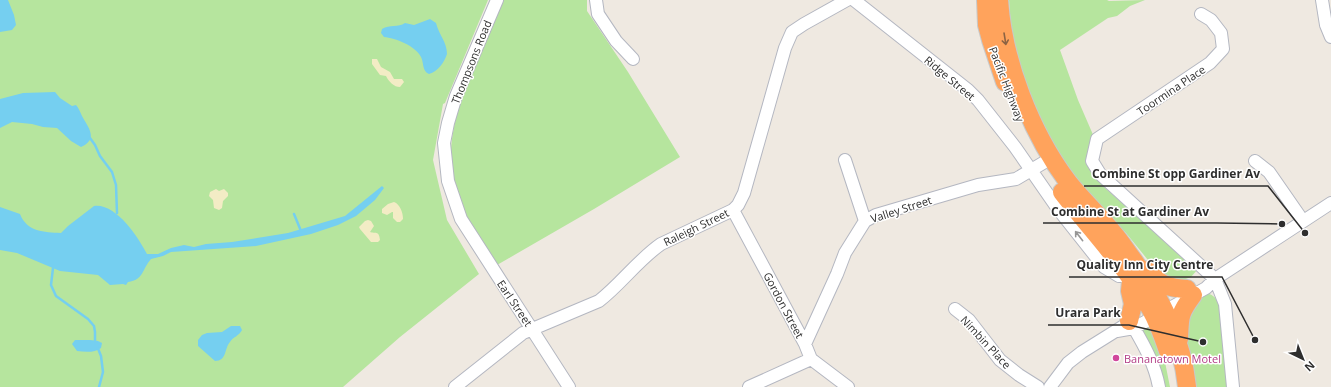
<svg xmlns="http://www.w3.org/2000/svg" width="1331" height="387" font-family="'Open Sans',sans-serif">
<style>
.green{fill:#b6e59e}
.sand{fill:#f3ecc5}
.water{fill:#75cff0}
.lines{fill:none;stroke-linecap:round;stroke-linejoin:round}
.stream{stroke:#75cff0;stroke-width:2.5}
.minor-casing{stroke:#b4b7c1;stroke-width:14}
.highway-casing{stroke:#c9c9c9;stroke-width:20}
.minor{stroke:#fff;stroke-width:12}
.highway{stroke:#ffa35c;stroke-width:18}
.oneway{stroke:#8c6343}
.oneway2{stroke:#969696}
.hotel-dot{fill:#d1479c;stroke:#fff;stroke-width:1.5}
.labels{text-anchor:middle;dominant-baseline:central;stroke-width:3;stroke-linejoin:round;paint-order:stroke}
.street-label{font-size:11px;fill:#2e2e2e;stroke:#fff}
.hotel-label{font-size:11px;fill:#b23c85;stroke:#fff;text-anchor:start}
.leader{fill:none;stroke:#2e2e2e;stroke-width:1.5}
.callout-dot{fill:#2e2e2e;stroke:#fff;stroke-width:1.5}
.callout-label{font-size:12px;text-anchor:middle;font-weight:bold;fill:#2e2e2e;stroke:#fff;stroke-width:3;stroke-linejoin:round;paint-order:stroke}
</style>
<rect width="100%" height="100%" fill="#efe9e1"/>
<!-- green -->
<path class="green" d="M0,0H488L445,103L443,104L433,160L447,220L479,274L400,337L343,387H0Z
M503,0H587V11L628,72L680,157L594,209L497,265C487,249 472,231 465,213C459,198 452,177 451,161C449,109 483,46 503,0Z
M1009,0H1107L1109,1L1145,0L1130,6L1117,16L1108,18L1060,50L1078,100L1094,137C1081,156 1093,173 1105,188L1198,269L1191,277L1180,281L1166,279L1152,265L1126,233L1105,213L1074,182L1053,143L1034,105L1013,55Z
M1204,293C1212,294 1215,296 1219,304L1227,387H1193L1184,351L1190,304Z
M1146,327H1150L1164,357L1170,387H1165L1158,363L1141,329Z"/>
<!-- sand -->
<path class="sand" d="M372,59H377L381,67L390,72L394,79H402L404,82L400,87C394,87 389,82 386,76L380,75L372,64Z
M216,189L219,191L224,189L228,193V196L223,201L222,208L219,210L214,208L213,200L209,196L210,192Z
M394,202C400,204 403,213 403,219L400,222H397L393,218V212H392L387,215L382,213V209L388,204Z
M368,220L371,221L374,226L370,232C375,234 379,230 380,240L378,242H371L360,229L359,227L365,221Z"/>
<!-- water -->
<path class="water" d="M0,0H8L14,15L16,25L12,30L0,32Z
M430,19L436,23C439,35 447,42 447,54C444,63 438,71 429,74C422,71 424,63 421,57C416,46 395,38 384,37L381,33L382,29C390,24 398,28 405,23L414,25Z
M55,92L60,98L72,106L76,105C79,108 80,112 82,116C88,127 99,139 81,147L71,141L57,128L43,127L32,124L12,122L0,128V99L23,93Z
M382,186L384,188L375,200L356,216L338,225L311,234L256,246L171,252L163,256L151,259C142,269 144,280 128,282L126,285L123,284L110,285L98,275L60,271L17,253L0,250V207L20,214C27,232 44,232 61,233L68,226L94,206C116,203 138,237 147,254H158L171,248L184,245L194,247L206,244L232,242L288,233L345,216Z
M231,326H240L242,330C239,336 233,337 230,342C224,349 227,361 215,361L198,346V340L202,335L207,333L222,332Z
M75,340H90L98,341L102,343L101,348C95,353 85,352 77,351L72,344Z"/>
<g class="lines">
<!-- stream -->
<path class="stream" d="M90,138L95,145L100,156L112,172L116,185L117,213
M294,214L301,231
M53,268L51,285L56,296L88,319L94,326L95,332V341L101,356L103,372L99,387"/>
<!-- minor casing -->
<g class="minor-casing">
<path id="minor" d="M497,0L456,96L448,123L444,143L448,181L461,219L569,387
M596,0L598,14L616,41L633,59
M854,0L968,90L978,100L1015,147L1058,209L1104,267L1119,276H1129
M1322,0L1326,25L1331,37
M1201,14L1211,20L1221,33L1223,49L1210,63L1097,139L1092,161L1100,174L1215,279L1225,304L1233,387
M845,160L865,221
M1255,161L1269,172L1303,221
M733,210L805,344L811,359L848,387
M955,309L969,320L1000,360L1019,375L1038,387
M1134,328C1145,347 1155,365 1159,387
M1117,331L1134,328L1206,288L1215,279L1331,203
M805,344L837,274L845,253L865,221L876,215L978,185L1016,179L1043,163
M455,387L523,333L599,301C621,284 638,260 661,244L733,210L738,205L744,193L785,48L792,32L804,24L847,0
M749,387L811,359
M1050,387L1068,363L1082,352L1122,327"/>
</g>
<!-- highway casing -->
<g class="highway-casing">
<path id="highway" d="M986,0L987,25L991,40L1005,82
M999,0C1003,61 1031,133 1068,182C1082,200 1100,216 1114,234C1121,242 1127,252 1134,261C1162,300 1182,338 1187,387
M1062,192C1091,230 1126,266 1150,308C1158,322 1163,336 1168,351
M1148,270C1160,285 1168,288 1187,289
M1129,321L1133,304L1130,291L1131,281
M1179,339C1180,316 1179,314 1193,295"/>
</g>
<!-- minor -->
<use href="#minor" class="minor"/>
<!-- highway -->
<use href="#highway" class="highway"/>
</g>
<!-- one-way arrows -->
<defs><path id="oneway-shaft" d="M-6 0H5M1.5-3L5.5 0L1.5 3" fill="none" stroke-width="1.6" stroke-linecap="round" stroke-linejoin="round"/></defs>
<use class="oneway" href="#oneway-shaft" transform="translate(1005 39) rotate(81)"/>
<use class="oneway2" href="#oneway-shaft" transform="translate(1079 236) rotate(-128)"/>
<!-- markers -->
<circle class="hotel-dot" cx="1116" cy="358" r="4"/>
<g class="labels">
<!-- street labels -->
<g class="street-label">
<text transform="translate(471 62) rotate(-68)">Thompsons Road</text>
<text transform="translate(950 78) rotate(40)">Ridge Street</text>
<text transform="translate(1007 84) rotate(69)">Pacific Highway</text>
<text transform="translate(1171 90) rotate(-34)">Toormina Place</text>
<text transform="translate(901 209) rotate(-18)">Valley Street</text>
<text transform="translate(696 227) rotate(-26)">Raleigh Street</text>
<text transform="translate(515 303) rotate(56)">Earl Street</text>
<text transform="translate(784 305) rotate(62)">Gordon Street</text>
<text transform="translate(986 342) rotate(47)">Nimbin Place</text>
</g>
<!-- hotel labels -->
<g class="hotel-label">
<text x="1124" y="358">Bananatown Motel</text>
</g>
</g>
<!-- callouts -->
<path class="leader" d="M1305 233L1268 186H1084M1282 224L1217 223H1043M1255 340L1222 277H1069M1203 342L1129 325H1048"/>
<g class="callout-dot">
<circle cx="1305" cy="233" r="4"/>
<circle cx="1282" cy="224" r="4"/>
<circle cx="1255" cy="340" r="4"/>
<circle cx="1203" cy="342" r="4"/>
</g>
<g class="callout-label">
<text x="1176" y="178">Combine St opp Gardiner Av</text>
<text x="1130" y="216">Combine St at Gardiner Av</text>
<text x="1145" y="269">Quality Inn City Centre</text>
<text x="1088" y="317">Urara Park</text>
</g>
<!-- north arrow -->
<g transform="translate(1303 359) rotate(137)" stroke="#ffffff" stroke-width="3" paint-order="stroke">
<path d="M0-3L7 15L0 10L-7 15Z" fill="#2e2e2e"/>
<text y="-6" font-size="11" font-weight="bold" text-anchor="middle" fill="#2e2e2e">N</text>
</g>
</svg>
